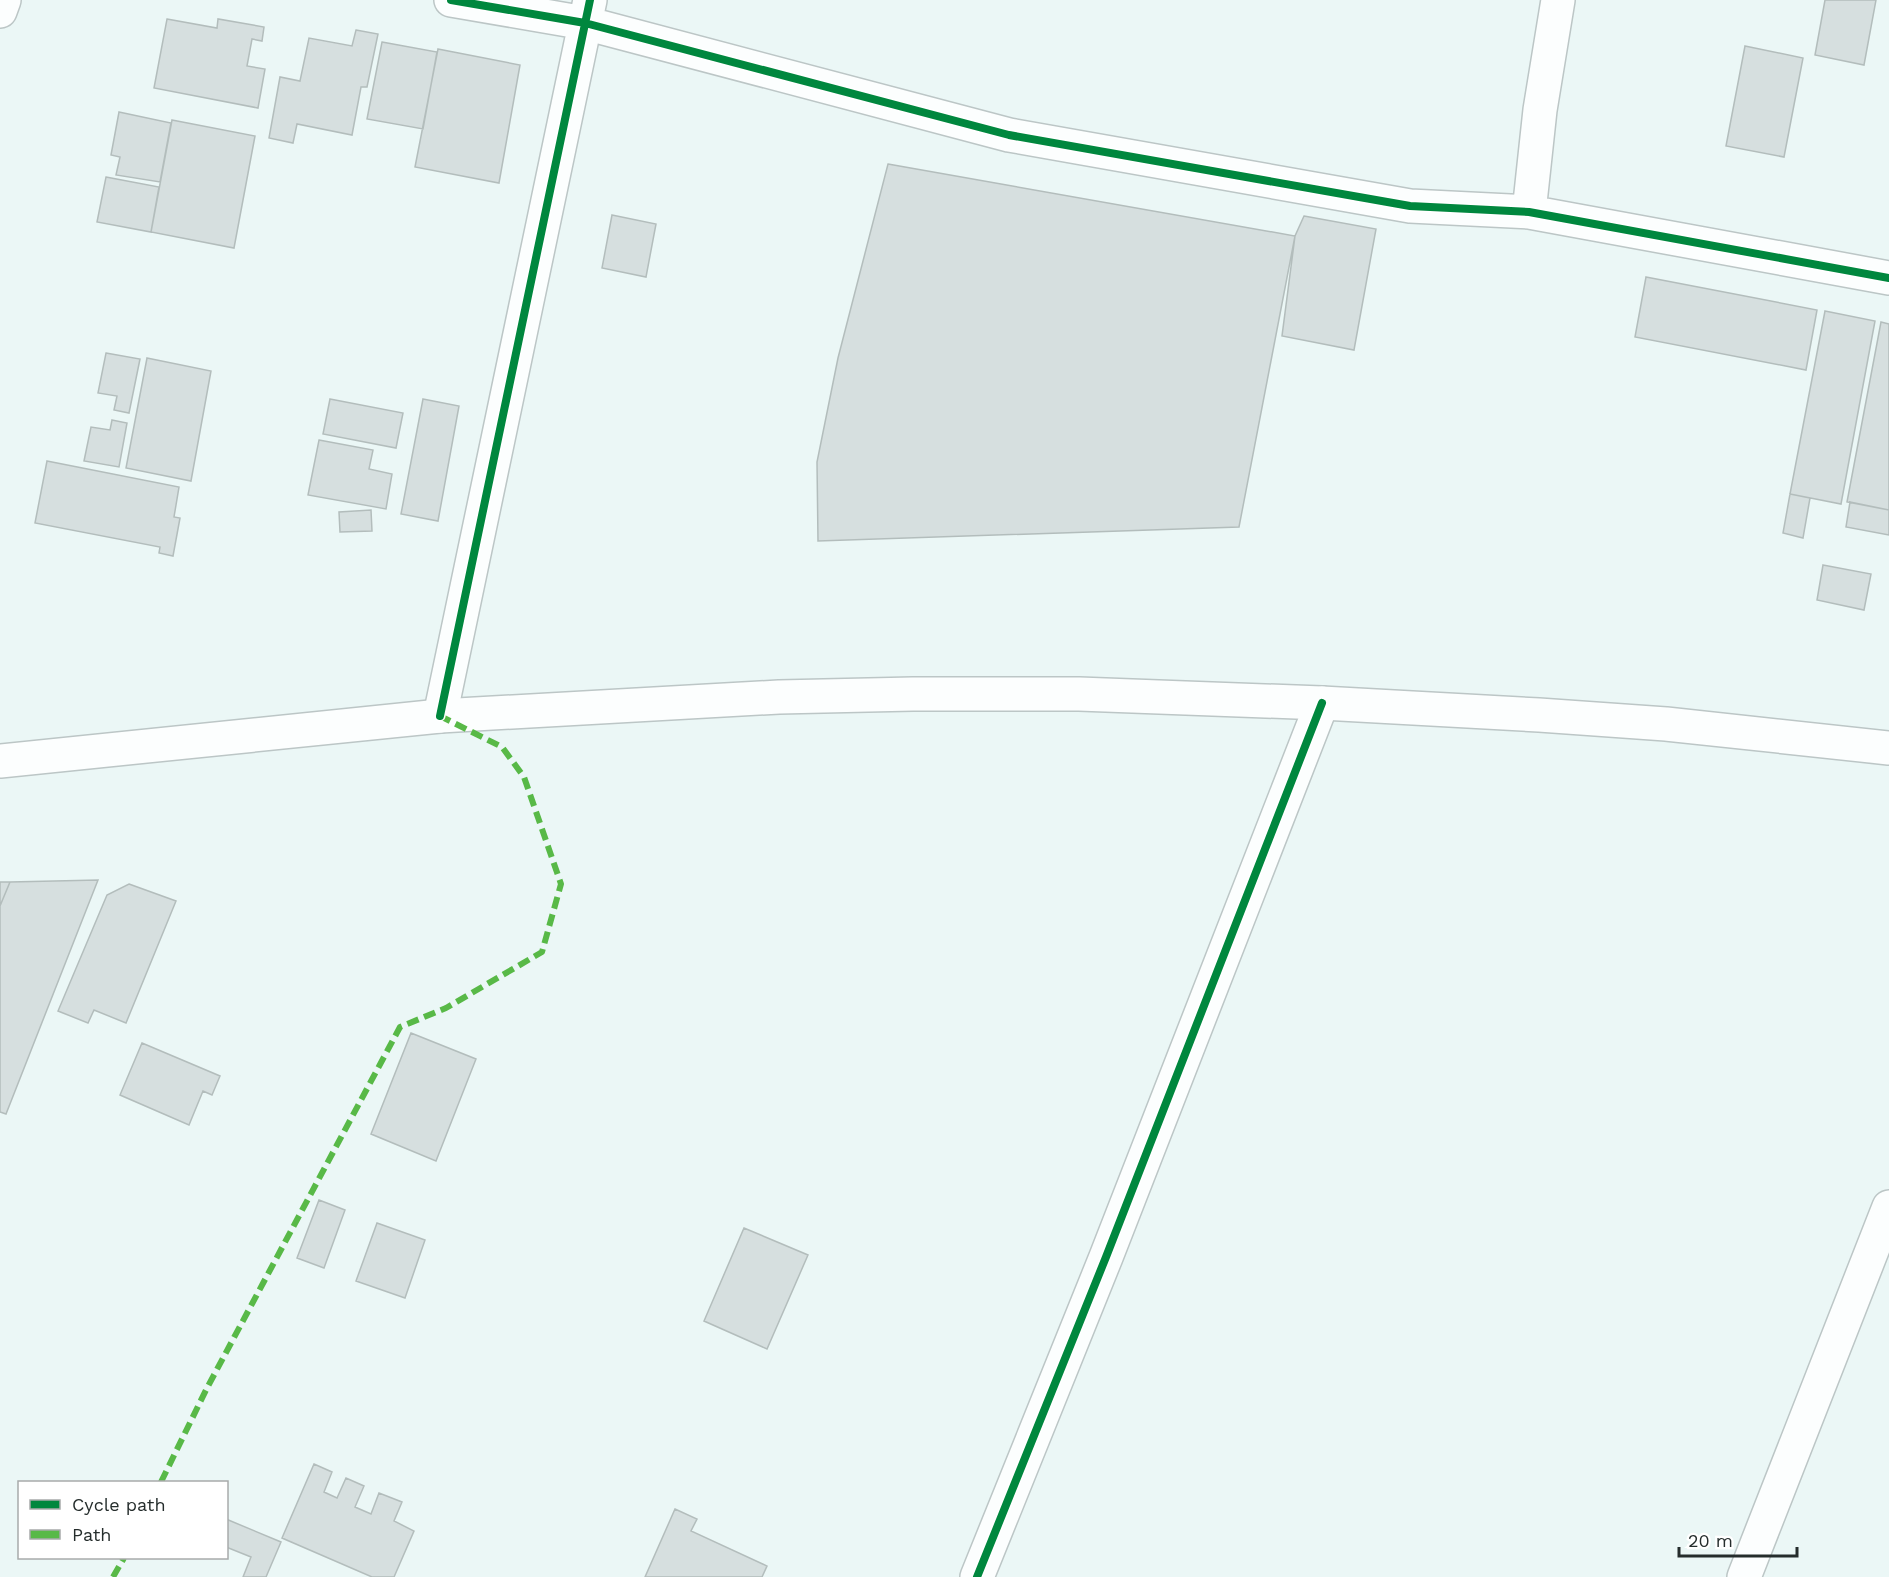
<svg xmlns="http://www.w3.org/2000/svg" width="1889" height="1577" font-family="'Work Sans',sans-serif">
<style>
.building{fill:#d6dfdf;stroke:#b3bdbc;stroke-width:1.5}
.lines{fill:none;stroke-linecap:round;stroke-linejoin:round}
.minor-casing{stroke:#bcc6c6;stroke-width:36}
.secondary-casing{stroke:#bcc6c6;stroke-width:36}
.minor{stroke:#fcfefe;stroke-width:33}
.secondary{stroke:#fcfefe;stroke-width:33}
.quiet{stroke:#58b947;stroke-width:6;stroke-dasharray:12 6;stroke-linecap:butt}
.cycleway-casing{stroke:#fff;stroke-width:11}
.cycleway{stroke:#00873e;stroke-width:8}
</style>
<rect width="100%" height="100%" fill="#ebf7f6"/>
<!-- building -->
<path class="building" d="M1825,0H1876L1864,65L1815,55Z
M167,19L217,28L218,19L264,27L262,41L252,39L247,66L265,69L258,108L154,88Z
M356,30L378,34L367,87H361L352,135L297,124L293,143L269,138L280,77L300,81L309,38L352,46Z
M382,42L437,52L423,129L367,119Z
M1745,46L1803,58L1784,157L1726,146Z
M438,49L520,65L499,183L415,167Z
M119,112L171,123L160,182L116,175L120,157L111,155Z
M172,120L255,136L234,248L151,232Z
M888,164L1295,236L1239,527L818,541L817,462L838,358Z
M106,177L159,187L151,232L97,222Z
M612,215L656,224L646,277L602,268Z
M1304,216L1376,229L1354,350L1282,336L1295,236Z
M1646,277L1817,310L1806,370L1635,337Z
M1825,311L1875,321L1841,504L1790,494Z
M1881,322L1889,324V510L1847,502Z
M106,353L140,359L129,413L114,410L117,396L98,393Z
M147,358L211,371L191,481L126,468Z
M330,399L403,413L396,448L323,434Z
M423,399L459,406L438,521L401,514Z
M112,420L127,423L119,467L84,461L91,427L110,430Z
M319,440L373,450L369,469L392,474L386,509L308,495Z
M47,461L179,487L174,517L180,518L173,556L159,553L160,547L35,523Z
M1790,494L1810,498L1803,538L1783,533Z
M1850,502L1889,510V535L1846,527Z
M371,510L372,531L340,532L339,512Z
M1823,565L1871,574L1864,610L1817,600Z
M98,880L6,1114L0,1112V906L10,882Z
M0,882H10L0,906Z
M129,884L176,901L126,1023L94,1010L88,1023L58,1011L107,895Z
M411,1033L476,1059L436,1161L371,1134Z
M142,1043L220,1076L212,1095L203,1091L189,1125L120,1095Z
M319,1200L345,1210L324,1268L297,1258Z
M377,1223L425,1240L405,1298L356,1281Z
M744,1228L808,1255L767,1349L704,1321Z
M314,1464L332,1472L324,1492L337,1498L346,1478L364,1486L355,1507L371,1514L379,1493L402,1502L394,1521L414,1531L394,1577H372L282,1538Z
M675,1509L697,1519L691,1531L767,1566L762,1577H645Z
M226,1519L281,1542L266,1577H243L251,1557L226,1547Z"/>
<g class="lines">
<!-- minor casing -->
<g class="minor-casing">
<path id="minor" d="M451,0L585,23L1009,135L1410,206L1529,212L1889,278
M0,11L4,0
M1529,212L1540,110L1558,0
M440,716L590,0
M977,1577L1106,1257L1322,703
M1744,1577L1889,1207"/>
</g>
<!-- secondary casing -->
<g class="secondary-casing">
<path id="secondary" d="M0,761L440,716L779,697L913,694H1079L1322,703L1539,715L1666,724L1889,748"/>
</g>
<!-- minor -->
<use href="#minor" class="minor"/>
<!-- secondary -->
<use href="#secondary" class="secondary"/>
<!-- quiet -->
<path class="quiet" d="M161,1482L207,1388L400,1027L446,1008L542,952L561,884L524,777L502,747L440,716
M113,1577L124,1558"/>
<!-- cycleway casing -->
<g class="cycleway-casing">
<path id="cycleway" d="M451,0L585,23L1009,135L1410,206L1529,212L1889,278
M440,716L590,0
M977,1577L1106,1257L1322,703"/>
</g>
<!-- cycleway -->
<use href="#cycleway" class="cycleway"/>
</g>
<!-- legend -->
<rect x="18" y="1481" width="210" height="78" fill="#ffffff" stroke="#a8abab" stroke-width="1.5"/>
<rect x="30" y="1500" width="30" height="9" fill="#00873e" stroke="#a8abab" stroke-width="1.5"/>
<text x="72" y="1511" font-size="18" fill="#252d2c">Cycle path</text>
<rect x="30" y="1530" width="30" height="9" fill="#58b947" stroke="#a8abab" stroke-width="1.5"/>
<text x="72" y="1541" font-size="18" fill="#252d2c">Path</text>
<!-- scale -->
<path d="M1679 1547v9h118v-9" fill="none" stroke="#252d2c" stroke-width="3"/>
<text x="1688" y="1547" font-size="18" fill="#252d2c" stroke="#ffffff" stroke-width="4.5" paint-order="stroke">20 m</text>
</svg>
